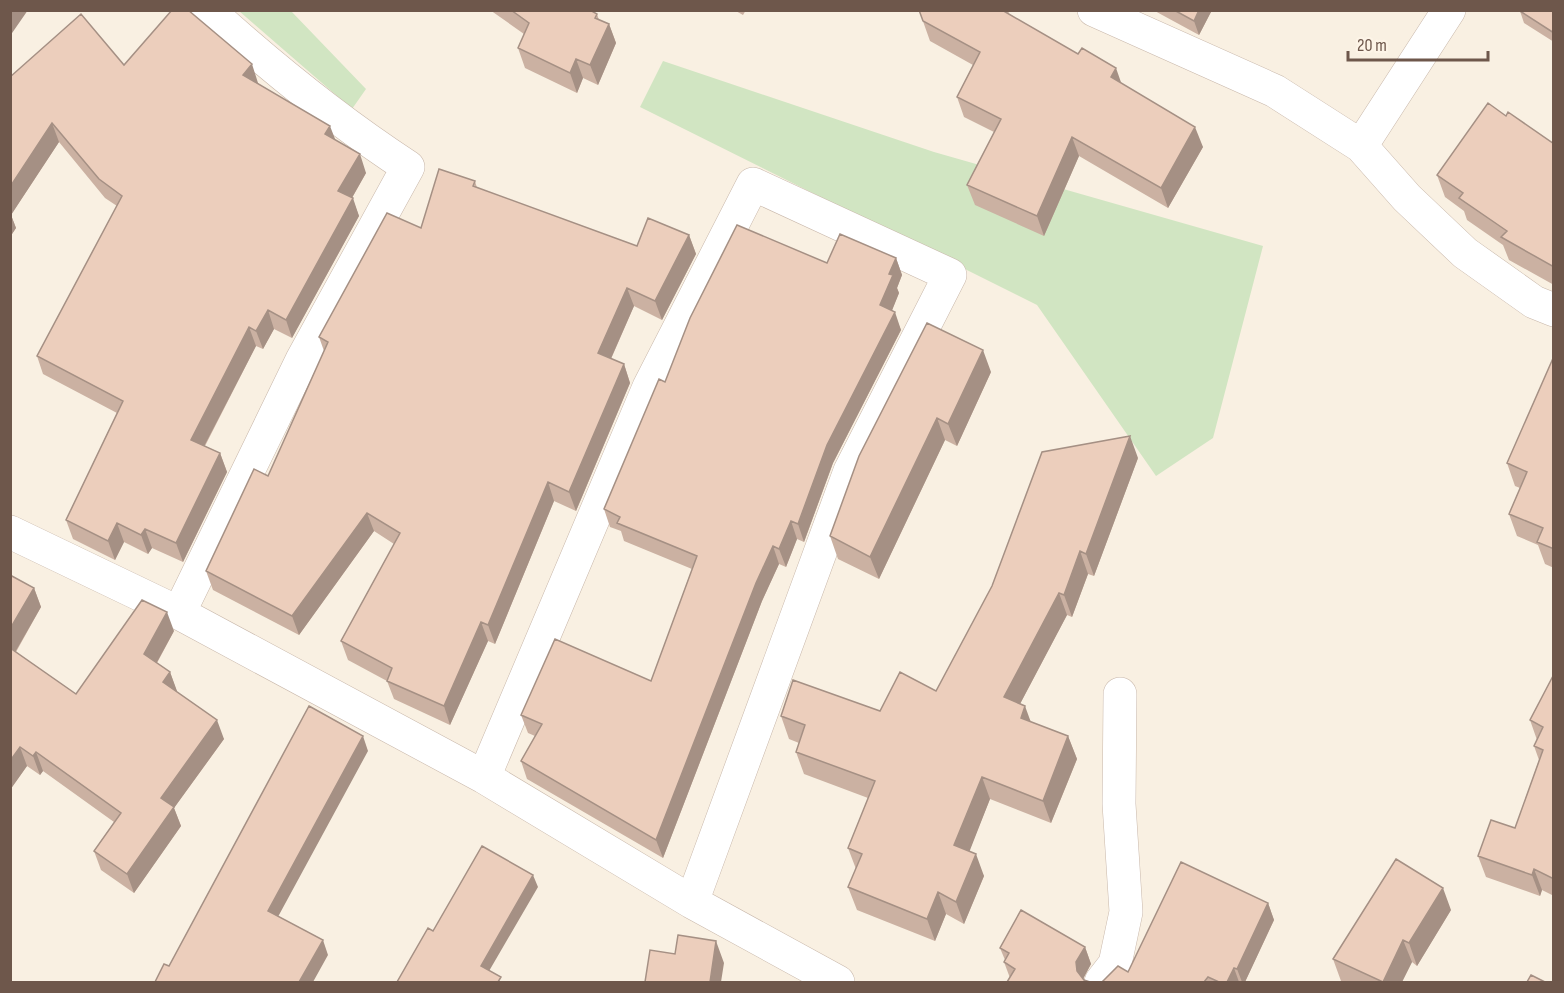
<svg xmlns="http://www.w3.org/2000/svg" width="1564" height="993" font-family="'Sofia Sans Condensed',sans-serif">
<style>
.green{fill:#d1e5c2}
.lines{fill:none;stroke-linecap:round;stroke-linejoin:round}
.minor-casing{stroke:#c8b7aa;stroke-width:34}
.minor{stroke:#fff;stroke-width:33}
.wall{fill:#cbb1a2}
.shaded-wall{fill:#a59084}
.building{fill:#eccebc;stroke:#a59084;stroke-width:1.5}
</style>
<rect width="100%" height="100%" fill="#f9f0e2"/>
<!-- green -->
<path class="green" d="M239,11H291L366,89L352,109Z
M663,61L934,152L1263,246L1213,438L1156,476L1037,305L640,107Z"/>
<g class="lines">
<!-- minor casing -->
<g class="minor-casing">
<path id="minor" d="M1094,10L1275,91L1361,146L1407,198L1465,253L1534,302L1554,310
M1361,146L1449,10
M10,532L179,613L484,777L692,902L838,982
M179,613L302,360L408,167C336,120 272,68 208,10
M484,777L649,387L753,184L950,275L850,471L692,902
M1101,982L1115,964L1126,912L1119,804L1120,694"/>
</g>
<!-- minor -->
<use href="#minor" class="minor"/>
</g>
<!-- wall -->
<path class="wall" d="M490,10H590L597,14L599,20L609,24L616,43L598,85L583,78L577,93L525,68L518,48L524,34Z
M734,10H746L743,15Z
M919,10L1009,12L1008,14L1121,83L1203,147L1168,208L1079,156L1044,236L975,205L967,185L994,132L964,117L957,97L973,65L930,41Z
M1153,10H1212L1199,35Z
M1554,10V42L1524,23L1520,11Z
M124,65L258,83L335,140L366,173L352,198L359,216L292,338L274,329L263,349L256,346L205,446L220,453L227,472L183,562L152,548L148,554L124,542L115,560L73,539L66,520L117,413L43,374L37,356L117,206L105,198L59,142L11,215L16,228L10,237V77Z
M1506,116L1554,144V285L1509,260L1503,245L1467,220L1464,211L1445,197L1437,175Z
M475,181L477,188L637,246L689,235L696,254L662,320L634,306L611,359L624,364L630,383L576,511L554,501L495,644L488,641L450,725L394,699L387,681L348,660L341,641L394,544L374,531L299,635L213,590L206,571L268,476L324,351L319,337L421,228Z
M896,258L902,275L897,288L899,293L892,310L901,330L833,463L804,542L797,539L786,567L779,564L762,601L663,858L527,779L521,761L535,736L528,733L521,715L651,681L692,569L624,541L621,531L610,527L604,509L665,382L827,263Z
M1554,356V568L1545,564L1538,545L1517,536L1509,514L1520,488L1515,486L1507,463Z
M991,372L957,446L945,440L879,579L838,559L830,536L859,456Z
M1138,458L1094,576L1088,574L1072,617L1067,615L1020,704L1031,722L1068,736L1077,759L1051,823L990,799L969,851L984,876L964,924L946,914L935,941L857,910L848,887L856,869L848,848L868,798L804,774L796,752L799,743L789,739L781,716L880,711L936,691Z
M10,575L34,588L41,607L16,652L76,694L174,631L157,663L170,672L177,692L224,739L174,808L181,826L134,893L101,870L94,851L114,822L43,771L40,775L27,766L10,790Z
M1554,674V896L1542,890L1540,896L1486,877L1478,856L1515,828L1539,760L1534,746L1537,740L1530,720Z
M1268,903L1274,920L1245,982H1099L1128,972Z
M1451,910L1417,966L1412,962L1402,982H1343L1341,981L1333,959Z
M1085,947L1091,964L1083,979L1084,980L1010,978L1004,962L1005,960L1000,948Z"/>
<!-- shaded-wall -->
<path class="shaded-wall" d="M10,10H28L10,36Z
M1199,10H1212L1199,35L1194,21Z
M609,24L616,43L598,85L590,65Z
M576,59L583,78L577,93L570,73Z
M252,64L258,83L250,94L243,75Z
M1116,68L1123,88L1111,77Z
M52,123L59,142L11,215L16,228L10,237V187Z
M330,126L337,144L325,134Z
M1195,127L1203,147L1168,208L1161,188Z
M1072,137L1079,156L1044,236L1037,216Z
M360,154L366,173L345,210L338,191Z
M353,198L359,216L292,338L286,320Z
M689,235L696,254L662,320L655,301Z
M896,258L902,275L897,288L899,293L887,323L880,305L889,274Z
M627,288L634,306L605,372L598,353Z
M268,310L274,329L263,349L256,331Z
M895,312L901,330L833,463L804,542L798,524L827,445Z
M249,327L256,346L198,458L191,440Z
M983,350L991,372L957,446L948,424Z
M624,364L630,383L576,511L569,492Z
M937,418L945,440L879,579L870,557Z
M1130,436L1138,458L1094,576L1086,554Z
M220,453L227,472L183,562L176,543Z
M548,482L554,501L495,644L488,625Z
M367,513L374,531L299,635L292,616Z
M791,521L797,539L786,567L779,549Z
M117,523L124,542L115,560L108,541Z
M145,529L152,548L148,554L141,535Z
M773,546L779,564L762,601L663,858L656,840L756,583Z
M1080,551L1088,574L1072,617L1064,595Z
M34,588L41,607L10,661V629Z
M1059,593L1067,615L1012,719L1004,697Z
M167,612L174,631L151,673L144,654Z
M481,622L488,641L450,725L444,706Z
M170,672L177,691L170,701L163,682Z
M1025,706L1033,728L1021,718Z
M217,720L224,739L174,808L181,826L134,893L127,874L161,798Z
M363,736L368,751L273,926L268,911Z
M1068,736L1077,759L1051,823L1043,801Z
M20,747L27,766L10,790V761Z
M36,752L43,771L40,775L33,756Z
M982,777L990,799L963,868L954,845Z
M976,854L984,876L964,924L956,902Z
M1534,869L1542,890L1540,896L1532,875Z
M533,875L538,887L485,978L481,966Z
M1443,888L1451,910L1417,966L1409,943Z
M938,892L946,914L935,941L927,919Z
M1268,903L1274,920L1245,982H1242L1237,969Z
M323,940L328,955L313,982H299Z
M1403,940L1412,962L1402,982H1383Z
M716,941L724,963L721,982H710Z
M1085,947L1091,964L1083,979L1077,971L1076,962Z
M1234,968L1239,982H1227Z"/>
<!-- building -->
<path class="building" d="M172,10H188L252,64L243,75L330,126L325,134L360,154L338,191L353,198L286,320L268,310L256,331L249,327L191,440L220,453L176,543L145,529L141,535L117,523L108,541L66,520L123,401L37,356L122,196L99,179L52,123L10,187V77L81,14L124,65Z
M511,10H590L597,14L595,18L609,24L590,65L576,59L570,73L518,48L529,23Z
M919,10H1002L1078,54L1082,48L1116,68L1111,77L1195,127L1161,188L1072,137L1037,216L967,185L1001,119L957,97L980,52L923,21Z
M1174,10H1199L1194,21Z
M1520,10H1554V33L1520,11Z
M1488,103L1506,116L1508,112L1554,144V267L1501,237L1507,231L1459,198L1463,193L1437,175Z
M439,169L475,181L473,186L637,246L648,218L689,235L655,301L627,288L598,353L624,364L569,492L548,482L488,625L481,622L444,706L387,681L392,668L341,641L400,533L367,513L292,616L206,571L254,469L268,476L328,342L319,337L387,213L421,228Z
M737,225L827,263L840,234L896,258L889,274L893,275L880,305L895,312L827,445L798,524L791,521L779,549L773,546L756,583L656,840L521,761L542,724L521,715L555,639L651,681L697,556L617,523L620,517L604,509L659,379L665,382L690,318Z
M927,323L983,350L948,424L937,418L870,557L830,536L859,456Z
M1554,356V549L1537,542L1543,528L1509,514L1527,472L1507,463Z
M1130,436L1086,554L1080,551L1064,595L1059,593L1004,697L1025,706L1021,718L1068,736L1043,801L982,777L954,845L976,854L956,902L938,892L927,919L848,887L862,854L848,848L875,781L796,752L805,725L781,716L793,680L880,711L900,672L936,691L992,586L1042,452Z
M10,575L34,588L10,629Z
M142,600L167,612L144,654L170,672L163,682L217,720L161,798L174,807L127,874L94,851L121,813L36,752L33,756L20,747L10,761V648L76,694Z
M1554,674V879L1534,869L1532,875L1478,856L1491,820L1515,828L1543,750L1534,746L1543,727L1530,720Z
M309,706L363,736L268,911L323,940L299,982H155L164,964L169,966Z
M482,846L533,875L481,966L501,977L498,982H397L428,928L433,931Z
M1396,859L1443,888L1409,943L1403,940L1383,982L1333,959Z
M1181,862L1268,903L1237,969L1234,968L1227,982H1219L1208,977L1204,982H1099H1102L1118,966L1128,972Z
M1021,910L1085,947L1076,962L1077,971L1084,980L1090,982H1007L1015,969L1004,962L1009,953L1000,948Z
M678,935L716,941L710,982H645L650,950L675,954Z
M1531,975L1545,982H1527Z"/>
<!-- border -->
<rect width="1564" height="993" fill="none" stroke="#6e574b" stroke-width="24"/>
<!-- scale -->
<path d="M1348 51v9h140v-9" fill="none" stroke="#6e574b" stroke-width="3"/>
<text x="1357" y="51" font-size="18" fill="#6e574b" stroke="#fdf4e7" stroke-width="4.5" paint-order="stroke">20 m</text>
</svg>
